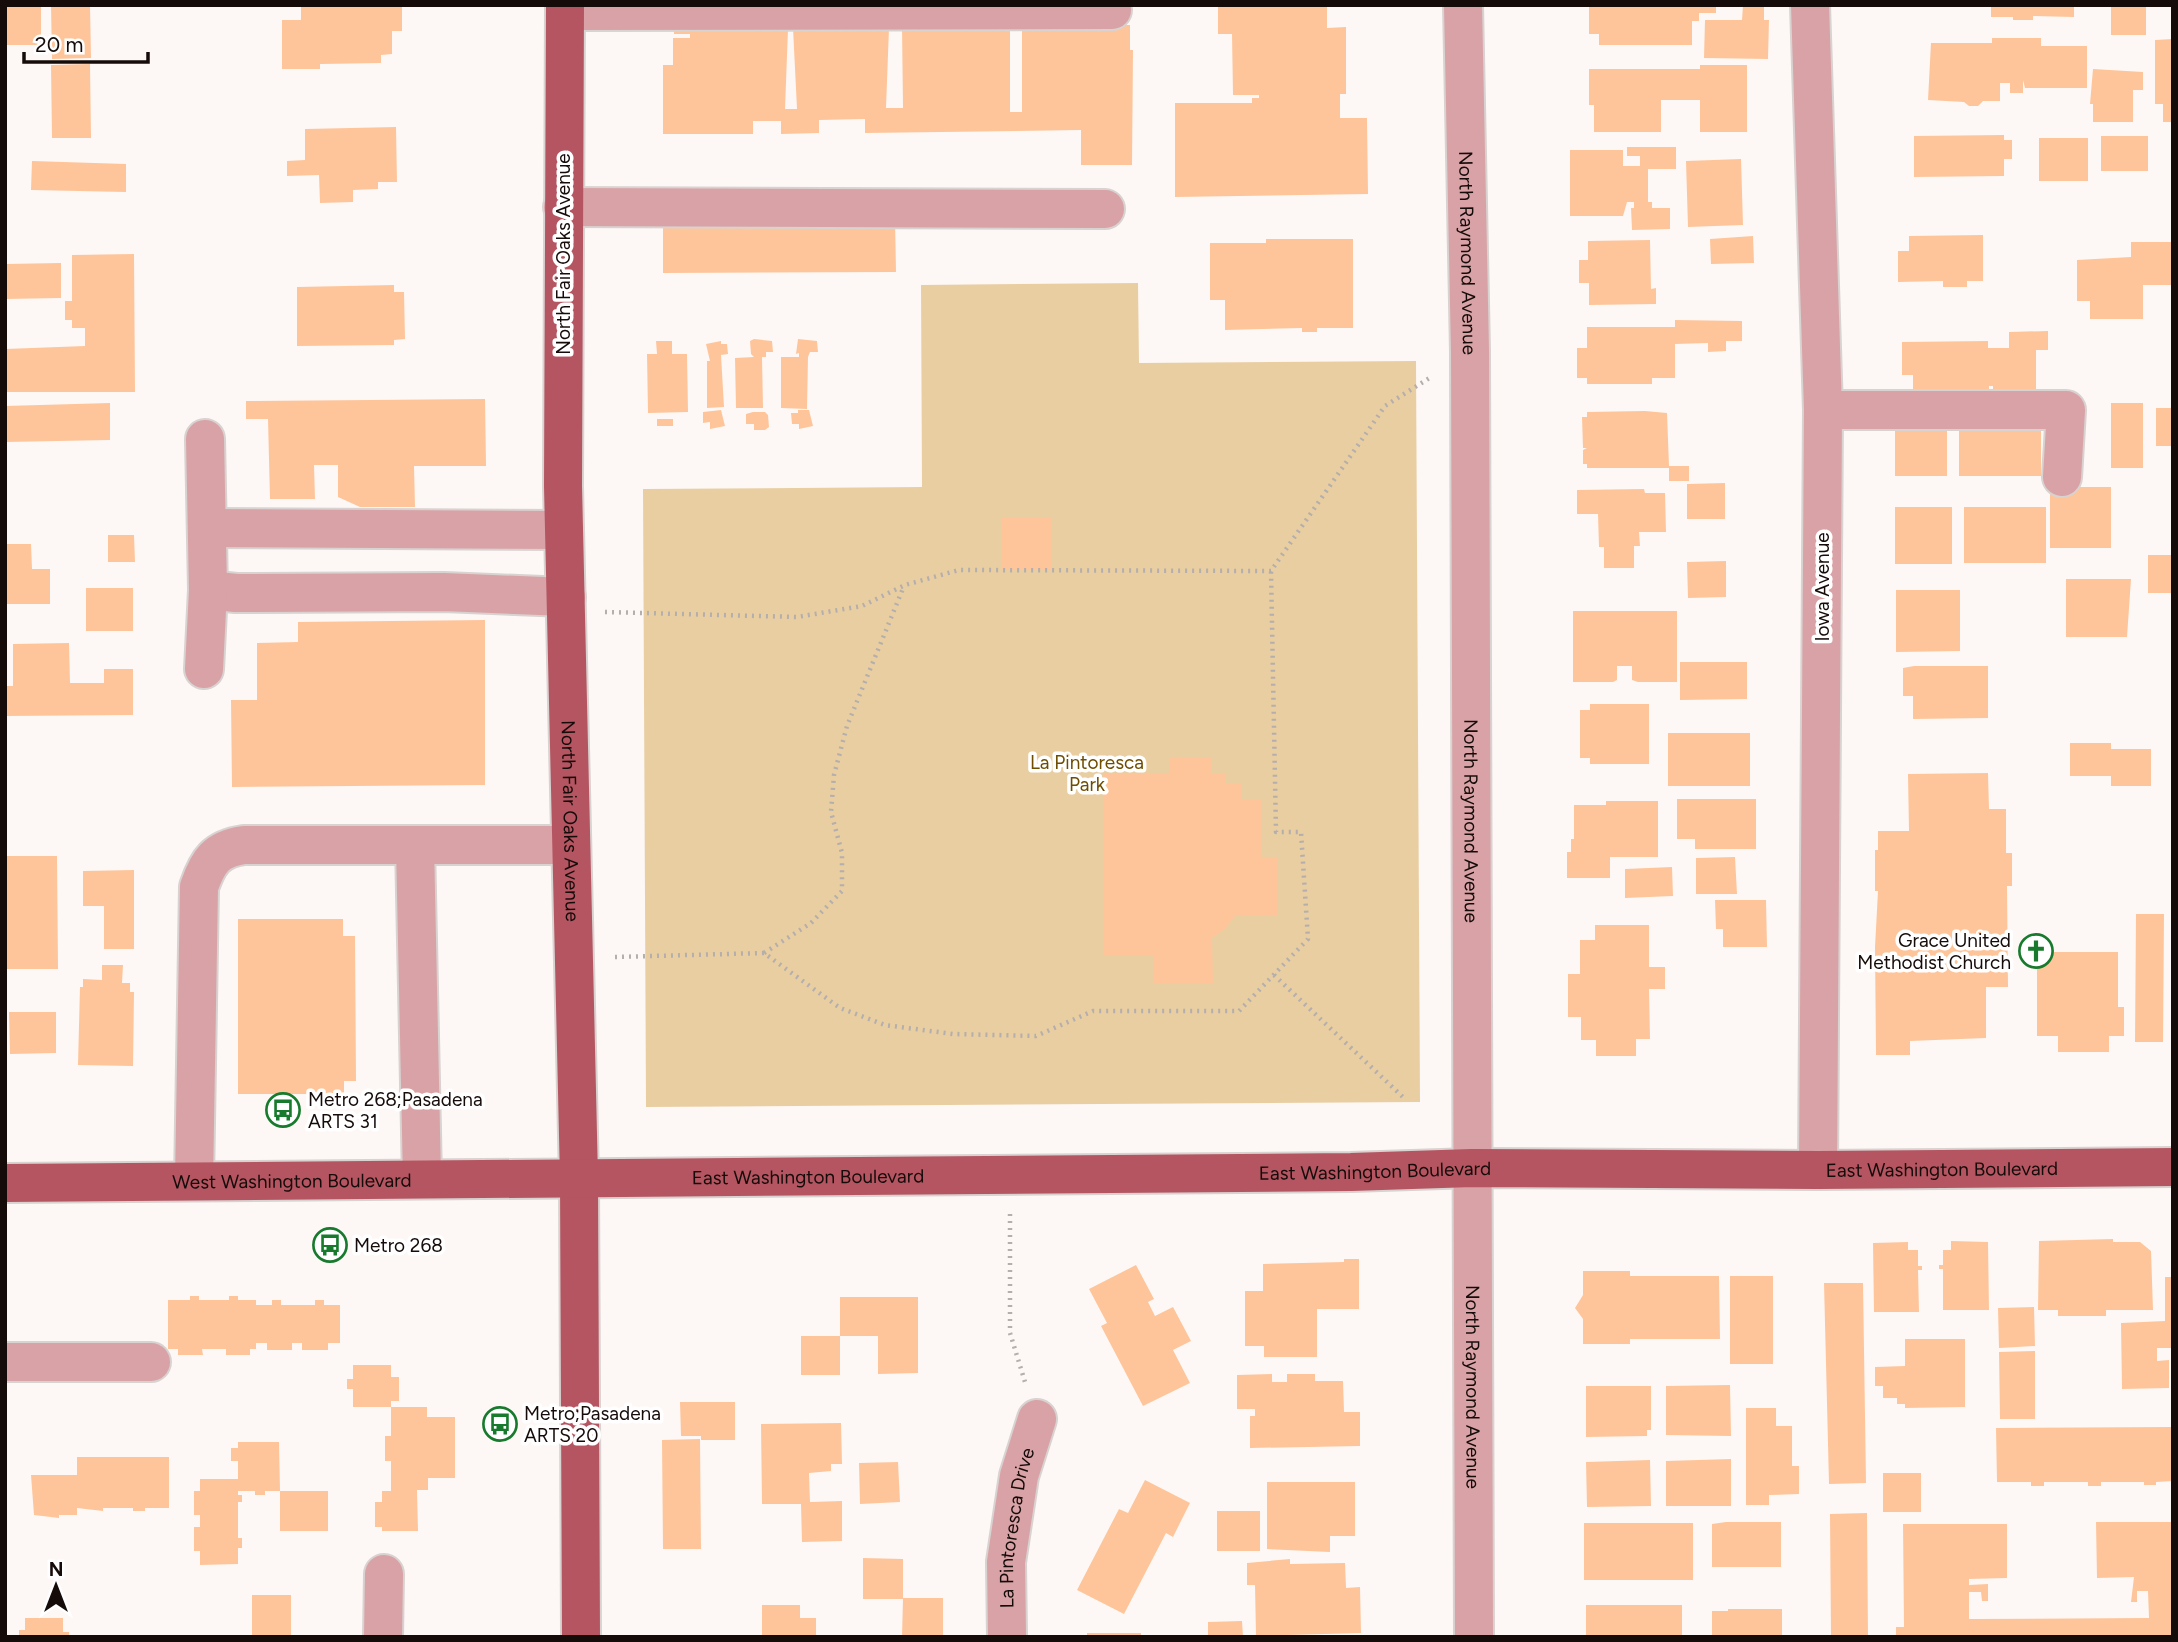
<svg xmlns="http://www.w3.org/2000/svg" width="2178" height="1642" font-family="Figtree,sans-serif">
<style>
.green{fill:#e9cea2}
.building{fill:#fec59a}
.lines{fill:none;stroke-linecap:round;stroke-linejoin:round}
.minor-casing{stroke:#d8d2d0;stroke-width:42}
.major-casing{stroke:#d8d2d0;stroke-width:42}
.path{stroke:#b4aeac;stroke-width:4.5;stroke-dasharray:2 5;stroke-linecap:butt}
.minor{stroke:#d9a2a6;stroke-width:38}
.major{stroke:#b45561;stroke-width:38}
.labels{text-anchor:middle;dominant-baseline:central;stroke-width:7;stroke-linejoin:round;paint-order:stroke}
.street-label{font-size:19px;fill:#150c0a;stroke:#fff}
.park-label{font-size:19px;fill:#6f4d00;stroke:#fff}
.poi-label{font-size:19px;fill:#150c0a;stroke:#fff;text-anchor:start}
</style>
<rect width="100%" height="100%" fill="#fdf8f6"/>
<!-- green -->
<path class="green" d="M1138,283L1139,363L1416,361L1420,1102L646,1107L643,489L922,487L921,285Z"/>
<!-- building -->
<path class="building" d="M5,5H41V45H5Z
M51,5H90L91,58L52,59Z
M301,5H402V31H392V54L381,55V63L320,64V69H282V20H301Z
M674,5L788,29L785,109H797L793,28H889L886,108H903L902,27H1010V112H1022V25H1130V50H1133L1132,165H1081V130L865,133V119L819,120V133L781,134V121H753V134H663V65H673V38H690V34H674Z
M1218,5H1327V28L1346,27V94H1340V118H1367L1368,194L1175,197V103H1252V98H1259V95H1233L1232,34H1218Z
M1589,5H1716V13H1699V21H1692V45H1599V34H1589Z
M1743,5H1764V20H1769L1768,59L1704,58L1705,20H1742Z
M1991,5H2074V17L2033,16V20H2013V17H1991Z
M2111,5H2146V35H2111Z
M1992,38H2041V46H2087V88H2025L2023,80V93H2010V83H2000V101H1983L1978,106H1969L1964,102L1928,100L1931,43H1992Z
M2173,39V122H2163V104H2155V40Z
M90,64L91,138H52L51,65Z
M1700,65H1747V132H1700V100H1661V132H1594V105H1589V69H1700Z
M2093,69L2143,72V90H2133V122H2093V104H2090Z
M396,127L397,182H378V189L353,190V202L320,203L319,175L287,176V161L305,160V129Z
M2004,135V140H2012V159H2004V176L1914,177V136Z
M2101,136H2148V171H2101Z
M2039,138H2088V181H2039Z
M1627,147H1676V169H1648V202H1652V208H1670V229L1632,230L1631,208H1634V202H1627L1623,216H1570V150H1623V166H1640V156H1627Z
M1741,159L1743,225L1688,227L1686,161Z
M32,161L126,164V192L31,190Z
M663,219H895L896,272L663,273Z
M1983,235V281H1967V287H1943V281L1898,282V251H1909V236Z
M1753,236L1754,263L1711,264L1710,239Z
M1266,239H1353V328H1317V332H1302V328L1225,330V300H1210V243H1266Z
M1650,240L1651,289L1656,288V304L1589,305V283H1579V260H1588V241Z
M2131,242H2173V285H2143V319H2090V301H2077V260L2131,257Z
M134,254L135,392H5V349L85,346V328H72V320H65V301H72V255Z
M61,263V298L5,299V264Z
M394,285V292H404L405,339L394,340V345L297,346V287Z
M1675,320L1742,321V341H1726V351L1708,352V343L1675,344V378H1652V384H1587V378H1577V348H1587V327H1675Z
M2048,331V350H2036V390H1993V386H1989V390L1913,391V375H1902V342L1988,341V348H2009V332Z
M754,339L772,341L773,352H766V357H762L763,408H736L735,358L754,357L751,354L750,341Z
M798,339L817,341L818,352H810L808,357L807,409L781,408V357H799V353L796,354Z
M656,341H672V354H687L688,412L648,413L647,354H657Z
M721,341V344H727L728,354L721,355L724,407L707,408V361H710L706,344Z
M485,399L486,466H414L415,507H360L338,497V465H314L315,499H270L268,419H246V401Z
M110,403V440L5,442V406Z
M2111,403H2143V468H2111Z
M2156,408H2173V446H2156Z
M721,410L725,426L710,429V422L703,423V412Z
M798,410H809L813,426L799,429V424H792L791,413H798Z
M1645,411L1667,413L1669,466H1689V481H1669V468H1587V464H1583V450L1587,448H1583L1582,417H1587V412Z
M753,412H765L768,415L769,427L765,430H754V424H746V414Z
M657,419H673V426H657Z
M1959,419H2041V476H1959Z
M1895,421H1947V476H1895Z
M1725,483V519H1687V484Z
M2050,487H2111V548H2050Z
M1644,489L1645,493H1665L1666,532H1639L1640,546H1634V568H1604V547H1599L1598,514H1577V490Z
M1895,507H1952V564H1895Z
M1964,507H2046V563H1964Z
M1001,518H1051V569H1001Z
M108,535H134L135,562H108Z
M5,544H31L32,569H50V604H5Z
M2148,555H2173V593H2148Z
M1726,561V597L1688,598L1687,562Z
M2066,579H2131L2127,637H2066Z
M86,588H133V631H86Z
M1896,590H1960V651L1896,652Z
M1573,611H1677V682H1638L1632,680V666H1617V680L1613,682H1573Z
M485,620V785L232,787L231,700H257V643L298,642V622Z
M69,643L70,683H104V669H133V715L5,716V686H13V644Z
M1680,662H1747V699L1680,700Z
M1914,666H1988V718L1913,719V696H1903V668Z
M1590,704H1649V764H1590V758H1580V710H1590Z
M1668,733H1750V786H1668Z
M2070,743H2111V749H2151V786H2111V776H2070Z
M1169,758H1211V773H1225V783H1242V800H1262V858H1278V916H1235L1225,929L1212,938L1213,983H1153V955H1103V774H1169Z
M1988,773L1989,809H2006V853H2012V886H2007L2008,987H1986V1038L1910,1041V1055H1876L1875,947L1878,891H1875V850H1878V831H1909L1908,774Z
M1677,799H1756V849H1695V839H1677Z
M1606,801H1658V857H1610V878H1567V852H1571V839H1574V805H1606Z
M5,856H57L58,969H5Z
M1735,857L1737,894H1696V858Z
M1672,867L1673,896L1625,898V869Z
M134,870V949H104V906H83V871Z
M1715,900H1766L1767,947H1723V929H1716Z
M2136,914H2164L2163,1042H2135Z
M238,919H343V936H355L356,1081H344V1094H238Z
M1595,925H1649V967H1665V989H1649L1650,1039H1636V1056H1596V1040H1581V1017H1568V974H1580V940H1595Z
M2037,952H2118V1007H2124V1036H2109V1052H2058V1036H2037Z
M102,965H123L122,983H130V992H134L133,1066L78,1065L80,987H83V979L102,980Z
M9,1012H56V1053L10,1054Z
M2113,1239V1242H2140L2151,1251L2153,1310H2106V1316H2058V1310H2038L2039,1241Z
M1951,1241L1988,1242L1989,1310H1943V1269H1939V1265H1943V1250H1951Z
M1908,1242V1250H1918V1266H1922V1270H1918L1919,1312H1874L1873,1243Z
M1344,1259H1359V1309H1317V1357H1264V1346H1245V1291H1263V1264L1344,1262Z
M1136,1265L1154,1299L1148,1302L1155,1316L1173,1307L1191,1341L1173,1350L1190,1383L1143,1406L1101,1326L1107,1323L1089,1289Z
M1583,1271H1630V1276H1719L1720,1339H1630V1344H1583V1319L1575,1308L1583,1295Z
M1730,1276H1773V1364H1730Z
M2165,1277H2173V1348H2157V1361L2169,1360V1388L2122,1389L2121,1323L2165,1321Z
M1824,1283H1863L1866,1483L1829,1484Z
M190,1296H199V1300H229V1296H238V1300H256V1305H272V1300H281V1305H315V1300H324V1305H340V1343H328V1350H302V1343H292V1350H267V1343H256V1349H250V1355H226V1349H202L203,1355H178V1349H168V1300H190Z
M840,1297H918V1373L878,1374V1336H840Z
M2034,1307L2035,1346L1999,1348L1998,1308Z
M801,1336H840V1375H801Z
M1905,1339H1965V1407L1905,1408V1404H1897V1398H1883V1386H1875V1367L1905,1366Z
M2035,1351V1419H2000L1999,1352Z
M353,1365H391V1377H399V1401H391V1407H353V1389H347V1379H353Z
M1272,1374V1382H1287V1374H1315V1381H1343L1344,1412H1360V1446L1250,1448V1416H1255V1409H1237V1375Z
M1730,1385L1731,1436L1666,1435V1386Z
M1586,1386H1651V1430H1647V1436L1586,1437Z
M680,1402H735V1440H701V1436H681Z
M391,1407H427V1417H455V1478H428V1490H417L418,1531H382V1527H375V1502H382V1491H391V1461H385V1436H391Z
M1746,1408H1776V1426H1792V1466H1799V1494L1769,1495V1505H1746Z
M841,1423L842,1464H831V1471L809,1473L810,1502L842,1501V1541L802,1542L801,1504H762L761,1424Z
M2173,1427V1481L2156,1482V1485H2144V1482H2101V1486H2088V1482H2044V1486H2031V1482H1997L1996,1428Z
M700,1439L701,1549H663L662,1440Z
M238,1442H279L280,1491H265V1495H255V1491H238V1495H242V1502H238V1538H242V1548H238V1564L200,1565V1551H194V1527H200V1515H194V1491H200V1479H238V1461H231V1448H238Z
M77,1457H169V1508H145V1511H133V1508H103V1511L77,1508V1515H59V1518L34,1515L31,1475H77Z
M1731,1459V1506H1666V1461Z
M1650,1460L1651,1506L1587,1507L1586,1462Z
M898,1462L900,1502L860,1504L859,1463Z
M1883,1473H1921V1512H1883Z
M1145,1480L1190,1503L1173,1537L1166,1533L1124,1614L1077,1590L1119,1509L1128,1513Z
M1267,1482H1355V1536H1330V1552L1267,1549Z
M280,1491H328V1531H280Z
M1217,1511H1260V1551H1217Z
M1867,1513L1868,1637H1831L1830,1514Z
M1726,1522H1781V1567H1712V1524Z
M2096,1522H2173V1637H1896V1627H1904L1903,1524H2007V1578L1969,1579V1585L1988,1584V1601H1982L1981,1592H1969V1619L2149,1618L2148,1591H2137V1602H2131L2134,1577L2097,1578Z
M1584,1523H1693V1580H1584Z
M863,1558L903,1559V1599H863Z
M1290,1559V1564L1345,1563L1346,1588L1360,1587L1361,1633L1256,1636L1255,1585H1247V1563Z
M252,1595H291V1637H252Z
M903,1598H943V1637H902Z
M762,1605H800V1618H816V1637H762Z
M1586,1605H1682V1637H1586Z
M1728,1609H1782V1637H1712V1611H1728Z
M25,1618H63V1632H69V1637H19V1630H25Z
M1242,1621L1243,1637H1208V1622Z
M1087,1633H1141V1637H1087Z"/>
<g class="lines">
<!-- minor casing -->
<g class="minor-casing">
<g id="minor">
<path id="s1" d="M1463,5L1470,352L1474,1637"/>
<path d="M1810,5L1823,410L1818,1170"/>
<path d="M565,11L1112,10"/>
<path d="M563,207L1105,209"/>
<path d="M1823,410H2066L2062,477"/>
<path d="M208,528L564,530"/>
<path d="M208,590L236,593L444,592L566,597"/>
<path d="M204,669L208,590L205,439"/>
<path d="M415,845L422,1179"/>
<path d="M194,1181L199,887C208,861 216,849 244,845H571"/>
<path d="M5,1362H151"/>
<path d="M383,1637L384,1574"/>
<path id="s2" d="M1007,1637L1006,1562L1019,1476L1037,1419"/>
</g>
</g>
<!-- major casing -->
<g class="major-casing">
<g id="major">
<path id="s3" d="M565,5L563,486L579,1178L581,1637"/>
<path id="s4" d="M5,1183L1351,1172L1472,1168L1818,1170L2173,1167"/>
</g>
</g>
<!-- path -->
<path class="path" d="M605,612L797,617L862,606L905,585L959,570L1271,571L1385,406L1431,377
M764,953L811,923L842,891V853L831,812L834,775L847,726L904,586
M615,957L764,953L840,1008L885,1025L953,1034L1036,1036L1093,1011H1239L1308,939L1301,832H1276L1271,571
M1274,975L1405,1099
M1010,1214V1333L1025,1382"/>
<!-- minor -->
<use href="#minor" class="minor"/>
<!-- major -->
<use href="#major" class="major"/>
</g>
<!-- icons -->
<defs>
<g id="church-ring" transform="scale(1.75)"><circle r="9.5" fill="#fff" stroke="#177a2d" stroke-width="1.5"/><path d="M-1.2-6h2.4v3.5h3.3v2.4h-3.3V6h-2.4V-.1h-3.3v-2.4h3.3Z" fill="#177a2d"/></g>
<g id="bus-ring" transform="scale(1.75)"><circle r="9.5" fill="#fff" stroke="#177a2d" stroke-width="1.5"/><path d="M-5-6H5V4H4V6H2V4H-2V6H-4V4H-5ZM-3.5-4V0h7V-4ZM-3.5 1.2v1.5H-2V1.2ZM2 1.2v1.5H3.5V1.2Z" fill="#177a2d"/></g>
</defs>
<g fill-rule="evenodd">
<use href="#church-ring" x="2036" y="951"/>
<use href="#bus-ring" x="283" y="1110"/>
<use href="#bus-ring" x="330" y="1245"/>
<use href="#bus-ring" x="500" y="1424"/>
</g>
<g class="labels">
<!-- street labels -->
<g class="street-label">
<text transform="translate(563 254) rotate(-90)">North Fair Oaks Avenue</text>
<text stroke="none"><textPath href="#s1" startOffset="248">North Raymond Avenue</textPath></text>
<text transform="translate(1822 587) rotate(-90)">Iowa Avenue</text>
<text stroke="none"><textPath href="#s3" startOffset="816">North Fair Oaks Avenue</textPath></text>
<text stroke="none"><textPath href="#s1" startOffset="816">North Raymond Avenue</textPath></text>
<text stroke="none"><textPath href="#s4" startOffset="1937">East Washington Boulevard</textPath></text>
<text stroke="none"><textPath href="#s4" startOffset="1370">East Washington Boulevard</textPath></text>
<text stroke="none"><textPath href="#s4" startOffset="803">East Washington Boulevard</textPath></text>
<text stroke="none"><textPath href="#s4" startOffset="287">West Washington Boulevard</textPath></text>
<text stroke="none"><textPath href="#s1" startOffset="1382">North Raymond Avenue</textPath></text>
<text stroke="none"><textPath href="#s2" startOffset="110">La Pintoresca Drive</textPath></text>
</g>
<!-- park labels -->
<g class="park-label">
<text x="1087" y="762">La Pintoresca<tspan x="1087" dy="22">Park</tspan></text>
</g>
<!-- poi labels -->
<g class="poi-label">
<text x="2011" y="940" text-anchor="end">Grace United<tspan x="2011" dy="22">Methodist Church</tspan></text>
<text x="308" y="1099">Metro 268;Pasadena<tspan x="308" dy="22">ARTS 31</tspan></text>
<text x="354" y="1245">Metro 268</text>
<text x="524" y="1413">Metro;Pasadena<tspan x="524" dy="22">ARTS 20</tspan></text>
</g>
</g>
<!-- border -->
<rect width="2178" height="1642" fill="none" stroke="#150c0a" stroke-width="14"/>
<!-- north arrow -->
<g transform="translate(56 1586)" stroke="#ffffff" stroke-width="5" paint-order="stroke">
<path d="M0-5L12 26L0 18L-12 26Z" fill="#150c0a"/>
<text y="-10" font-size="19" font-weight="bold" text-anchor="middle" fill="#150c0a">N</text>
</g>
<!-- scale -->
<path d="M24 52v10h124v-10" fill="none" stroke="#150c0a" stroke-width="3.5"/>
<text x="35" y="52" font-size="21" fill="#150c0a" stroke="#ffffff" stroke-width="5" paint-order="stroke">20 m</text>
</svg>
